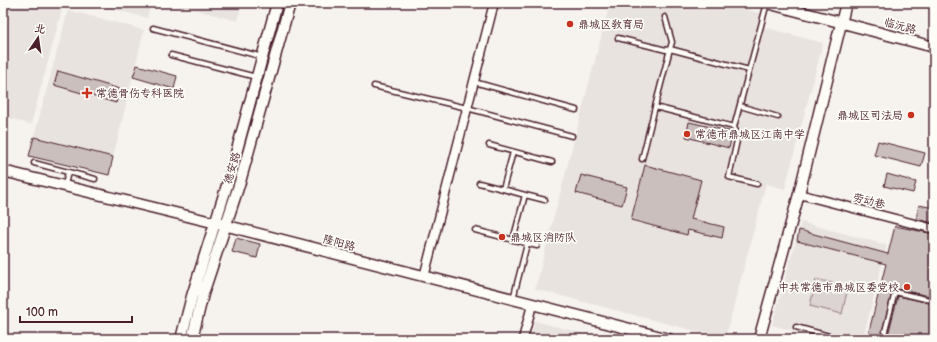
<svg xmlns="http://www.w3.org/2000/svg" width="937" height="342" font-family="'Balsamiq Sans','LXGW WenKai TC',sans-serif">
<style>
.built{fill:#e9e3e0}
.green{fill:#dcd4d2;stroke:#937a7e}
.building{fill:#cbbfbe;stroke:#4a1f2b}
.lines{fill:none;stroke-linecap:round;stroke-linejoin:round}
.service-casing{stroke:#4a1f2b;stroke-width:7}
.minor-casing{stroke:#4a1f2b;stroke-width:11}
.tertiary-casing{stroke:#4a1f2b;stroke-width:13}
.service{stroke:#fdfcf7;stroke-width:4}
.minor{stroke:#fdfcf7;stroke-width:8}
.tertiary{stroke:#fdfcf7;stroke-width:10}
.poi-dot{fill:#c8321e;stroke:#fdfcf7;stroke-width:1.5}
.labels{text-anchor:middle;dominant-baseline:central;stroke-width:3.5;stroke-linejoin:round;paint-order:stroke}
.poi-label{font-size:11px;fill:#4a1f2b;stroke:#fdfcf7;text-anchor:start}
.street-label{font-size:11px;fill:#4a1f2b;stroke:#fdfcf7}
</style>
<rect width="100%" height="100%" fill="#f6f3ef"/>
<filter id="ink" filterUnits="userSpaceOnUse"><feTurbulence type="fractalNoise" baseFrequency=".025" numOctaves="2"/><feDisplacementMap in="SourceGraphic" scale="8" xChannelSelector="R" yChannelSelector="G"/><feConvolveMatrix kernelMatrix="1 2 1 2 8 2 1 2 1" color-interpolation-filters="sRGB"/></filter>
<g filter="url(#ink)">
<!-- built -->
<path class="built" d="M3,3H52L63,6L31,125L3,116Z
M89,3H151L147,18Z
M170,3H242L237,21Z
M610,3H723L763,14L760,26L823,43L785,189L766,184L725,339L535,289Z
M68,10L144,30L109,175L29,155Z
M801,222L887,245L863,339H823L772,325Z
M535,321L604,339H530Z"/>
<!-- green -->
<path class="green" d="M816,279L848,287L842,314L810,306Z"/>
<!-- building -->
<path class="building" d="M137,65L177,76L174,89L133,77Z
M58,71L120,89L116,103L54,85Z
M689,122L733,132L729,148L686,137Z
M34,137L113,157L109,175L29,156Z
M878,141L925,153L921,167L874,155Z
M645,165L701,180L691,219L724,227L722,238L688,230L687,235L631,220Z
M887,174L916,182L913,193L884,186Z
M581,175L627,187L622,205L576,193Z
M919,205L934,208V223L916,219Z
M895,226L934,234V297L896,289H893L880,339H867L886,264L797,241L799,230L888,254Z
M236,238L260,244L257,258L232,252Z
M898,296L934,304V339H887Z"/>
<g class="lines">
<!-- service casing -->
<g class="service-casing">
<path id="service" d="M153,28L263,57
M618,38L666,50L670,49L672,42L665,17
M171,55L256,77
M474,82L576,110
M374,86L467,108L572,136
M740,106L778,117
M734,127L655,107L670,49L749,70
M489,145L552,162
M642,159L655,107
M34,163L95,179
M479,183L503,189
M757,184L729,177L738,136L734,127L767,3
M65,185L68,172
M525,195L545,200
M475,230L537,246
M513,240L525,195L503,189L513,152
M513,299L527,244
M796,327L840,339
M883,339L895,292L934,301"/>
</g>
<!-- minor casing -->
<g class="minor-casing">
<path id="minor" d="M799,194L934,229
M424,277L494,3
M523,339L532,305"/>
</g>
<!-- tertiary casing -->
<g class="tertiary-casing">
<path id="tertiary" d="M767,3L934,47
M3,171L216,223L669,339
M181,339L192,296L229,179L277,3
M192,339L203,294L240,182L290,3
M759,339L799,194L846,3"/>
</g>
<!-- service -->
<use href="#service" class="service"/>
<!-- minor -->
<use href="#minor" class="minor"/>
<!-- tertiary -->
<use href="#tertiary" class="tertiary"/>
</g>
</g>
<!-- markers -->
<g class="poi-dot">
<circle cx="570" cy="24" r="4"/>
<path d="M85 87h4v4h4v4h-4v4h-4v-4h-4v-4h4z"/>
<circle cx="911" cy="115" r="4"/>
<circle cx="687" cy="134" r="4"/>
<circle cx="502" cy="237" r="4"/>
<circle cx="907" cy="287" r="4"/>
</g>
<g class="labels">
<!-- poi labels -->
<g class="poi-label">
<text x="578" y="24">鼎城区教育局</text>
<text x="96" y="93">常德骨伤专科医院</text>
<text x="903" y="115" text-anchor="end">鼎城区司法局</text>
<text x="695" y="134">常德市鼎城区江南中学</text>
<text x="510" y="237">鼎城区消防队</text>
<text x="899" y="287" text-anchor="end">中共常德市鼎城区委党校</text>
</g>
<!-- street labels -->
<g class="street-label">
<text transform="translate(900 26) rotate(15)">临沅路</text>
<text transform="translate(232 168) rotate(-74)">德安路</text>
<text transform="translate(869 201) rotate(14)">劳动巷</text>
<text transform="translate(339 243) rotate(15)">隆阳路</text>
</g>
</g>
<!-- margin -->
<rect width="937" height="342" fill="none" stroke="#fdfcf7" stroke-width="16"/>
<rect x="8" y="8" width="921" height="326" fill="none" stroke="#4a1f2b" stroke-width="1.5" filter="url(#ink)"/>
<!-- north arrow -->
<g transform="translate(38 38) rotate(13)" stroke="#fdfcf7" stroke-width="3" paint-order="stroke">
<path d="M0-3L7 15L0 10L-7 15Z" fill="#4a1f2b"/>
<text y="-6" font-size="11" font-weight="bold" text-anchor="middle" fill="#4a1f2b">北</text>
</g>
<!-- scale -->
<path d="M20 316v6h112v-6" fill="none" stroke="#4a1f2b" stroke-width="2"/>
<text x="26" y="316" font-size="12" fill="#4a1f2b" stroke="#fdfcf7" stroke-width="3" paint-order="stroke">100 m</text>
</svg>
